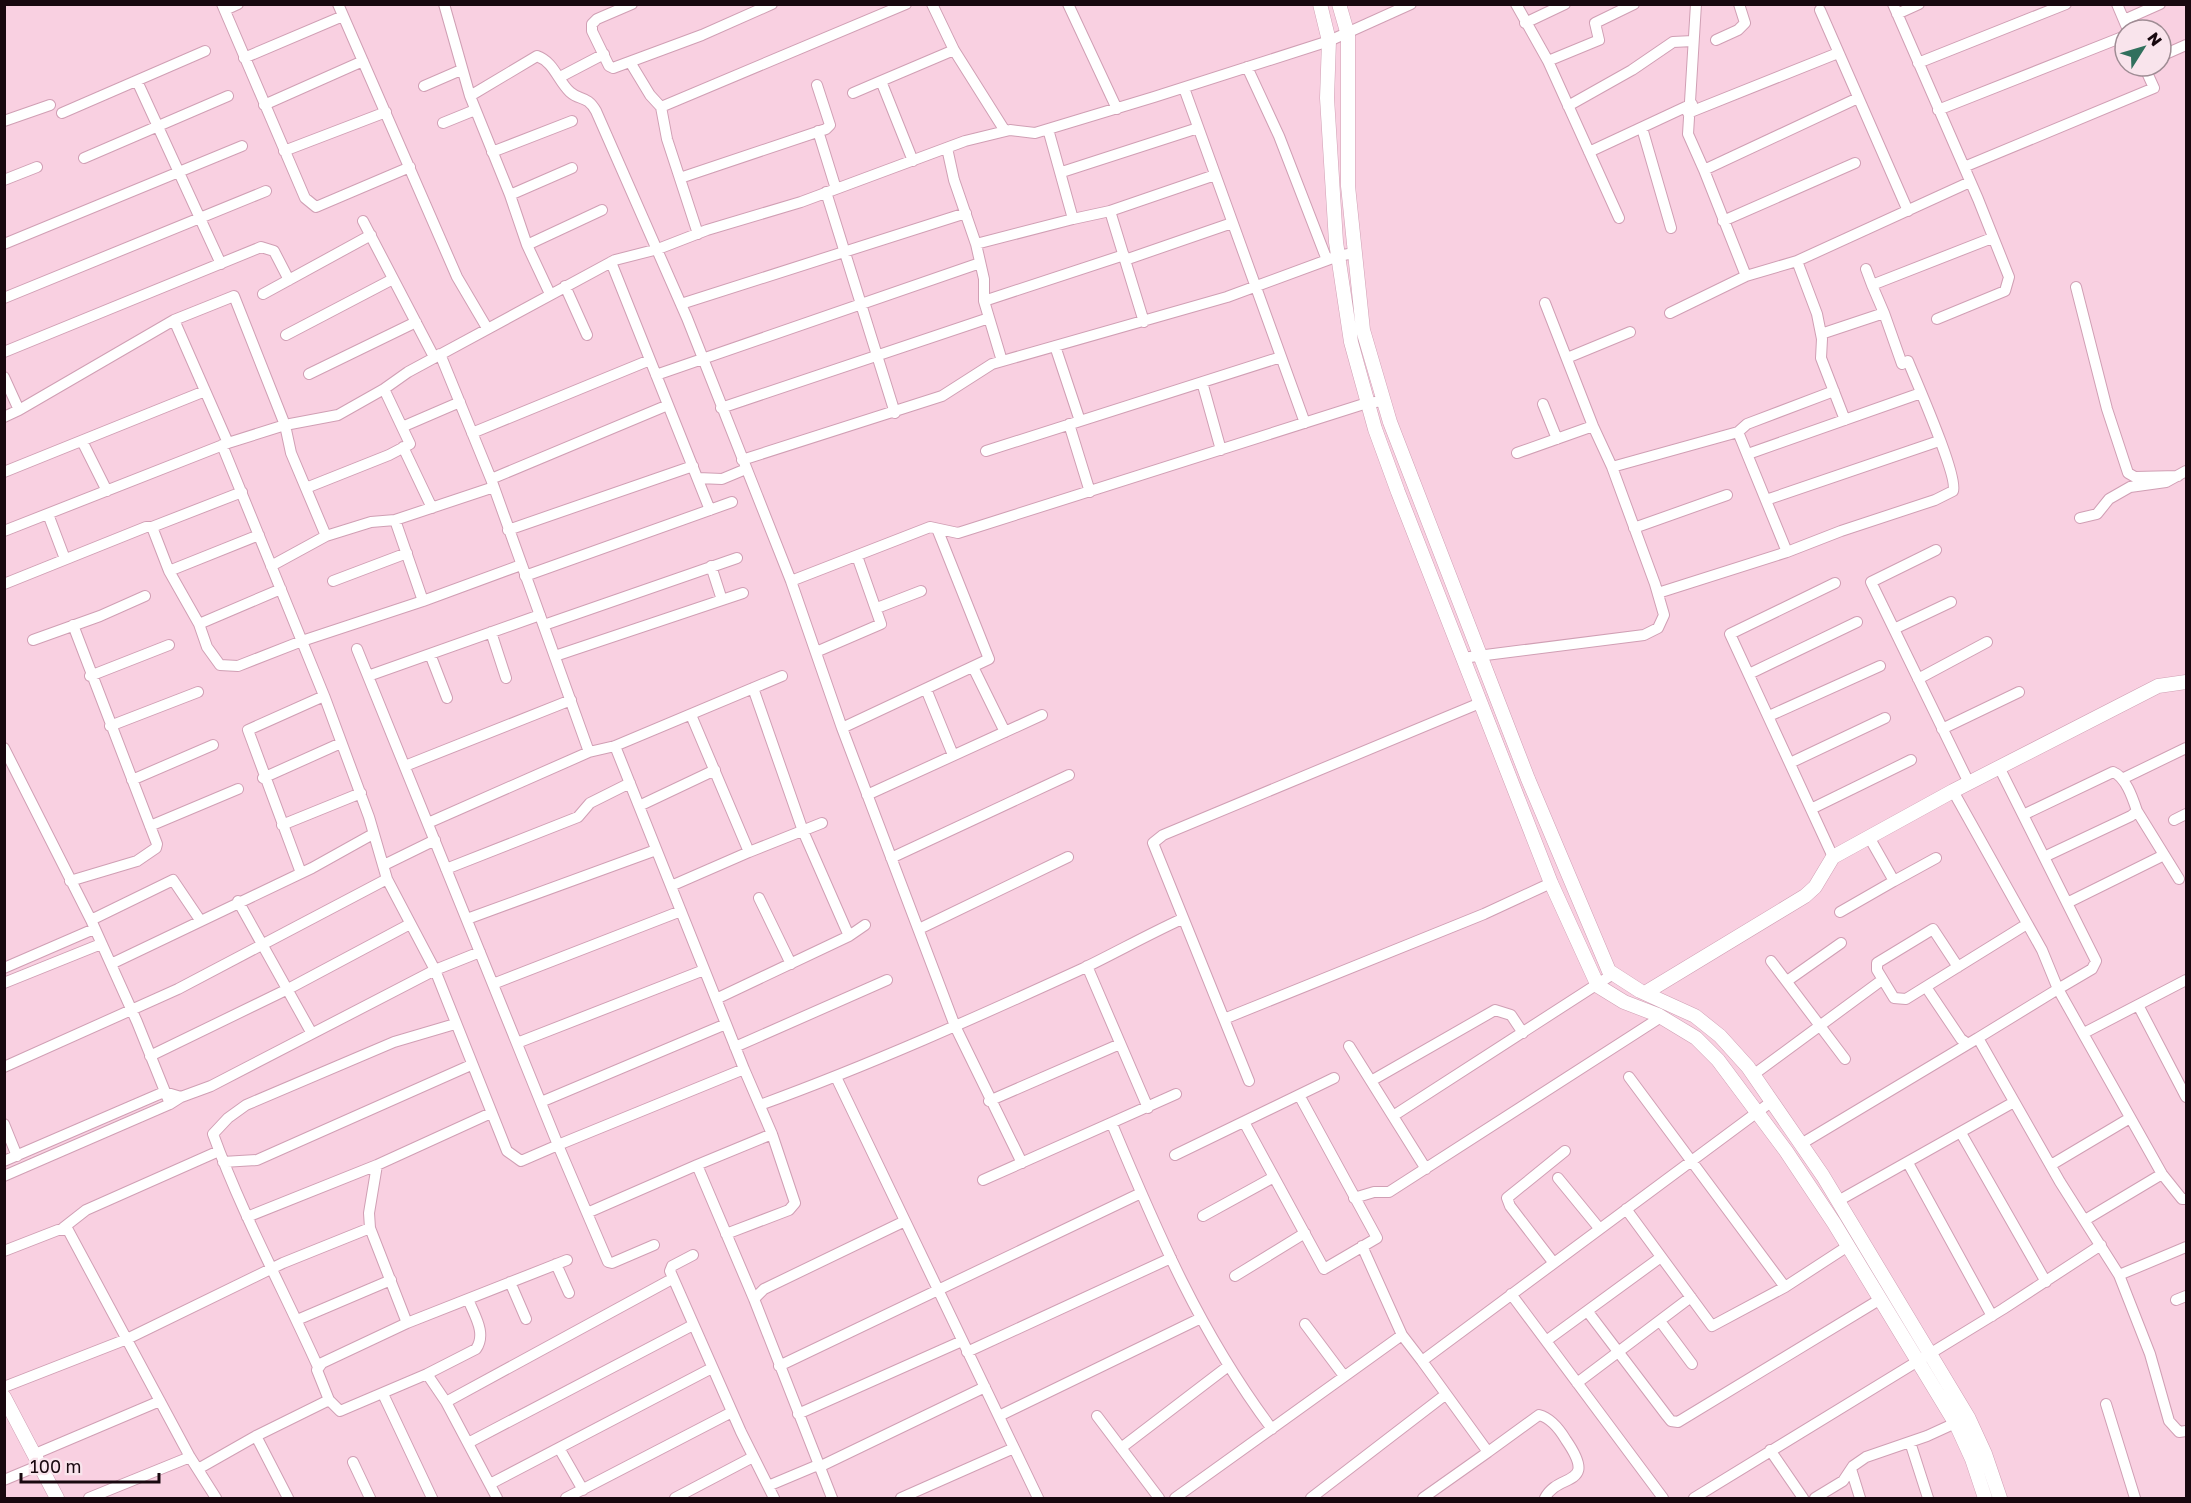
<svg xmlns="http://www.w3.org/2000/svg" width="2191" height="1503" font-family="'Golos Text',sans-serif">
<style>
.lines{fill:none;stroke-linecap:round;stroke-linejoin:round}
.minor-casing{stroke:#d09fb4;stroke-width:12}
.tertiary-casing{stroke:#d09fb4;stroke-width:15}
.minor{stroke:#fff;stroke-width:10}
.tertiary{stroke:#fff;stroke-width:14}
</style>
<rect width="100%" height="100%" fill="#f9d0e1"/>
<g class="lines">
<!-- minor casing -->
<g class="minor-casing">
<path id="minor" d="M222,4L305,198L316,207L410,167
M338,4L457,277L487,328
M444,4L470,96L510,195L527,245L550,294
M632,4L597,19L592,24V31L609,66L613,68L702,35L772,4
M932,4L954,50L1005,131
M1068,4L1117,109
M1516,4L1548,61L1619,218
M1696,4L1688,134L1704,170
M1893,4L1978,199L2009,277L2005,291L1937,319
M2117,4L2128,30
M225,10L238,4
M1820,10L1908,211
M1897,14L1919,4
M2124,20L2160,4
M1525,23L1565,4
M1716,40L1738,30L1745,23L1739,4
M2161,56L2186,45
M244,58L343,16
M1548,61L1599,40L1595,23L1634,4
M630,62L650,95L661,107L667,139L698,234
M1918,63L2066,4
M1247,67L1279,136L1327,260
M560,77L604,54
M137,81L221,264
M424,86L461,70
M1184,88L1305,423
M853,93L881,81
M470,96L537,56C554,62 558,81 570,92C580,101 587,95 596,111L687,318L791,581L842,728L955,1026L1022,1163
M264,105L363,61
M1568,106L1632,70L1673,42L1693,41
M661,107L906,4
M1938,110L2125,36
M62,113L205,51
M1688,113L1838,53
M4,121L50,105
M443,123L475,110
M1642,128L1671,228
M818,131L836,189
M947,148L954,180L976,244L984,279V301L1002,361
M284,151L386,112
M492,152L572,121
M1589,152L1692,104
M84,158L228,96
M913,161L881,81L954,50
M1964,167L2154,88L2144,66
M1062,172L1198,128
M680,178L826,129L830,125L817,85
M4,180L37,167
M826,192L895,413
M510,195L572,168
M1073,219L1110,211
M363,221L434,357
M1723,221L1855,163
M4,244L242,146
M976,244L1073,219L1048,129
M527,245L602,210
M1125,260L1232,223
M1797,261L1970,182
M611,262L710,510
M1866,269L1872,285
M565,286L587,335
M2076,287L2107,409L2128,473L2135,477L2178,476
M263,294L371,235
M4,298L266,191
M984,301L1124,255
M1545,303L1593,426L1612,467
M681,304L966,213
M1670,313L1746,276
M174,320L228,443
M1144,322L1110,211L1215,175
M1821,334L1884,313L1872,285L1992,238
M286,335L393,279
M1055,346L1080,421
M4,352L261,247L274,251L289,280
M440,354L491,479L589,752L615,746L782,676
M1567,358L1630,332
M309,374L416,322
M656,375L980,263
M4,377L19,410L174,320L234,296L285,425L291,453L326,536L271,566
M1202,382L1221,450
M1543,404L1557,439
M721,408L989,318
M4,417L19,410
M1845,420L1821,358L1822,339L1817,314L1797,261L1746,276L1704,170L1858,98
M1069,424L1090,492
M402,427L460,402
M1738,432L1747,424L1834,391
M472,433L650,360
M83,443L107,491
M222,445L325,698L369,817L387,879L435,970L507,1151L521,1161L558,1145L357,649
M403,447L432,508
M986,451L1281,357
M1517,453L1593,426
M1748,454L1921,393
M742,460L942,396L992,364L1227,297L1338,256L1354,253
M4,472L205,391
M698,478L722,479L746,469
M491,479L668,405
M306,488L389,455L410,444L384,389
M1766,500L1939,441
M48,514L65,559
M2080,518L2097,514L2109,499L2130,487L2166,482L2186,471
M395,520L423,601L521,565
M1634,528L1727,495
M508,530L693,466
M4,531L228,443L285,425L338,415L384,389L408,372L615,260L658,249L707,230L801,202L965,141L1010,130L1035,133L1154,97L1329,41L1411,4
M326,536L371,522L395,520L494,487
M1936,550L1871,582L1969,783
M711,566L722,600
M169,571L152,527L242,492
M525,576L732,502
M333,581L407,553
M791,581L930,527L958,533L1367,403L1384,401
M4,584L146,527H152
M281,589L199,624L207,647L220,665L238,666L302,641L423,601
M1658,593L1787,552L1841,531L1935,500L1953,491C1959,478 1916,381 1908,361L1902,364L1884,313
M877,608L921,591
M199,624L169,571L259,535
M544,625L737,558
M1894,629L1951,602
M491,632L506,678
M33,640L100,616L145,596
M816,652L881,624L857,556
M430,654L447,698
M555,656L743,593
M1462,658L1644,635L1658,628L1664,615L1655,584L1612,467L1738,432L1787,552
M973,667L1005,732
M1749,674L1857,622
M90,676L169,645
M368,676L540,615
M1918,679L1987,642
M753,688L803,831L849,936
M926,689L953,755
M1769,716L1880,666
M110,726L198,692
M842,728L989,659L938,531
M1942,729L2019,692
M615,746L744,1069
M4,748L91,920L137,1022L170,1104
M1790,763L1885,718
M405,766L571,700
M1999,767L2096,961L2092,969L2058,989L2162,1174L2182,1199H2186
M263,778L341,743
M2122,779L2186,748
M132,780L213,745
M1953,791L2042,950L2058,989L1978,1038
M867,795L1042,715
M639,806L715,770
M1811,809L1911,760
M2137,811L2179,879
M2023,815L2113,772C2126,777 2133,799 2137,811L2131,816L2044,857
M2174,820L2186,814
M428,823L589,752
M282,825L361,793
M150,826L238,789
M749,852L822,823
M1833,857L1730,634L1835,583
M891,858L1069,775
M384,865L435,840
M446,869L578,817L590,803L630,783
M301,873L248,730L324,696
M70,881L137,861L156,848L157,844L73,625
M1894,881L1936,858
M671,886L749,852L691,715
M759,898L791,964
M238,901L311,1032
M2067,903L2164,855
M1840,912L1894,881L1869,837
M467,919L656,850
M91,920L173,880L200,920
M919,929L1068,857
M1771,961L1845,1059
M111,964L312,868L373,834
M1087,966L1148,1108
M1958,967L1933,929L1877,963V970L1894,998L1906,999L2027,924
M4,968L94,929
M1787,981L1841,943
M4,983L101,944
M493,984L681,911
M1926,987L1961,1039L1968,1044
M716,999L849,936L865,925
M2138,1005L2186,1097
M1224,1019L1153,843L1163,835L1480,703
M2084,1033L2186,980
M517,1043L704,970
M1349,1046L1426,1169
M735,1047L887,980
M150,1056L290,988L410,924
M4,1067L178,989L387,879
M1753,1075L1882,980
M836,1077L1038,1498
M1629,1077L1785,1287
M1249,1081L1224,1019L1484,914L1551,883
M1371,1081L1495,1010L1511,1015L1523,1033
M181,1097L211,1086L435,970L480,952
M989,1101L1120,1044
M541,1102L726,1024
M760,1105C870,1065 977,1017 1084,968C1117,952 1149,934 1182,919
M1393,1116L1613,974
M1244,1122L1324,1269L1377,1238L1299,1095
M4,1124L17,1156
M1112,1124C1158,1234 1200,1333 1272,1429
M1961,1133L2046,1282
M1801,1144L1978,1038L2060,1182L2119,1275L2150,1354L2169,1421L2179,1432L2186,1431
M1175,1155L1334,1078
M4,1161L164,1092L181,1097L170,1104L4,1176
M223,1162L257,1160L471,1065
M1908,1163L1992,1316
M377,1165L369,1213L370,1228L407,1323L322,1363L317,1370L329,1400L340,1411L427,1374L446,1402L497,1498
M697,1165L772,1134
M2051,1165L2130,1118
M1558,1178L1599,1228
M983,1180L1176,1094
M1354,1198L1374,1192H1389L1661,1017
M1838,1201L2014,1102
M1626,1209L1712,1326L1785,1287L1848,1246
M587,1213L558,1145L744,1069L772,1134L795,1203L789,1210L726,1234
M1203,1216L1274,1177
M247,1217L377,1165L491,1113
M2085,1220L2162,1174
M63,1228L86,1210L219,1151
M654,1245L612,1263L608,1262L587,1213L697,1165L754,1299
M1362,1246L1402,1335
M4,1251L58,1230H68L190,1457L216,1498
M693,1255L672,1266L670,1271L741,1432L774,1498
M1553,1262L1510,1206L1507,1198L1565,1151
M556,1264L569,1293
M2119,1275L2186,1247
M1235,1276L1305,1233
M510,1282L526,1319
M1511,1294L1663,1498
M2176,1300L2186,1296
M1588,1312L1667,1416L1671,1421L1678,1422L1879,1300
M297,1320L391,1280
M1660,1321L1692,1364
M407,1323L567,1260
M1305,1324L1344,1376
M1546,1341L1661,1257
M967,1352L1171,1258
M1422,1361L1488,1452L1539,1415C1551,1418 1560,1430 1566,1440C1599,1488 1558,1472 1545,1498
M779,1366L1141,1193
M318,1367C283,1289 242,1214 213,1134L228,1118L246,1105L394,1042L455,1024
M427,1374L476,1349C487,1333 474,1315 468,1299
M1577,1383L1691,1297
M4,1387L127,1339L283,1263L370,1228
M383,1394L432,1498
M446,1402L672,1279
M2106,1404L2135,1498
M798,1414L962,1341
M999,1416L1199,1319
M1097,1416L1159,1498
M256,1436L288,1498
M1910,1442L1928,1498
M468,1443L693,1325
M559,1448L583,1490
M1121,1448L1227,1367
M1770,1450L1803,1498
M35,1454L160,1401
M353,1462L370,1498
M819,1467L985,1387
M198,1469L256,1436L329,1400
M1851,1469L1860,1498
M4,1480L40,1465
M490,1484L712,1368
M768,1486L818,1465
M89,1498L190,1457
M566,1498L732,1412
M675,1498L753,1457
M832,1498L754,1299L764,1289L905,1221
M901,1498L1014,1448
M1175,1498L1402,1335L1422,1361L1771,1102
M1311,1498L1445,1395
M1423,1498L1488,1452
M1694,1498L2003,1309L2101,1245
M1815,1498L1843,1481L1853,1466L1866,1457L1927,1436L1962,1420"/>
</g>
<!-- tertiary casing -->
<g class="tertiary-casing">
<path id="tertiary" d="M1320,4L1329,41L1327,98L1336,242L1351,342L1375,429L1398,492L1551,883L1598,986L1624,1002L1658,1015L1696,1038L1718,1060L1786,1151L1834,1223L1956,1424L1972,1459L1985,1498
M1339,4L1348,35V186L1363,330L1390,422L1528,779L1609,971L1640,991L1695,1016L1720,1036L1748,1067L1823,1176L1968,1417L1985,1454L2000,1498
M1645,993L1805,896L1815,887L1833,857L1953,791L2158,686L2186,682
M4,1397L57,1498"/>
</g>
<!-- minor -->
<use href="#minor" class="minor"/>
<!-- tertiary -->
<use href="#tertiary" class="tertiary"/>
</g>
<!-- border -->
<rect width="2191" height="1503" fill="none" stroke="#18080f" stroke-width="12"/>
<!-- north arrow -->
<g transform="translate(2143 48) rotate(53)"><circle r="28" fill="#f9e4ec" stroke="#9f8c94" stroke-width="1.5"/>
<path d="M0-4.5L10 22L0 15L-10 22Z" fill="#31705d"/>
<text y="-9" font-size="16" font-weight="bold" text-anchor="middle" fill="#18080f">N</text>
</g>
<!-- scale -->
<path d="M21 1473v9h138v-9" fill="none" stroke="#18080f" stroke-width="3"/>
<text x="30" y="1473" font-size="18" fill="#18080f" stroke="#f9e4ec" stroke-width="4.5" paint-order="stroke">100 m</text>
</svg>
